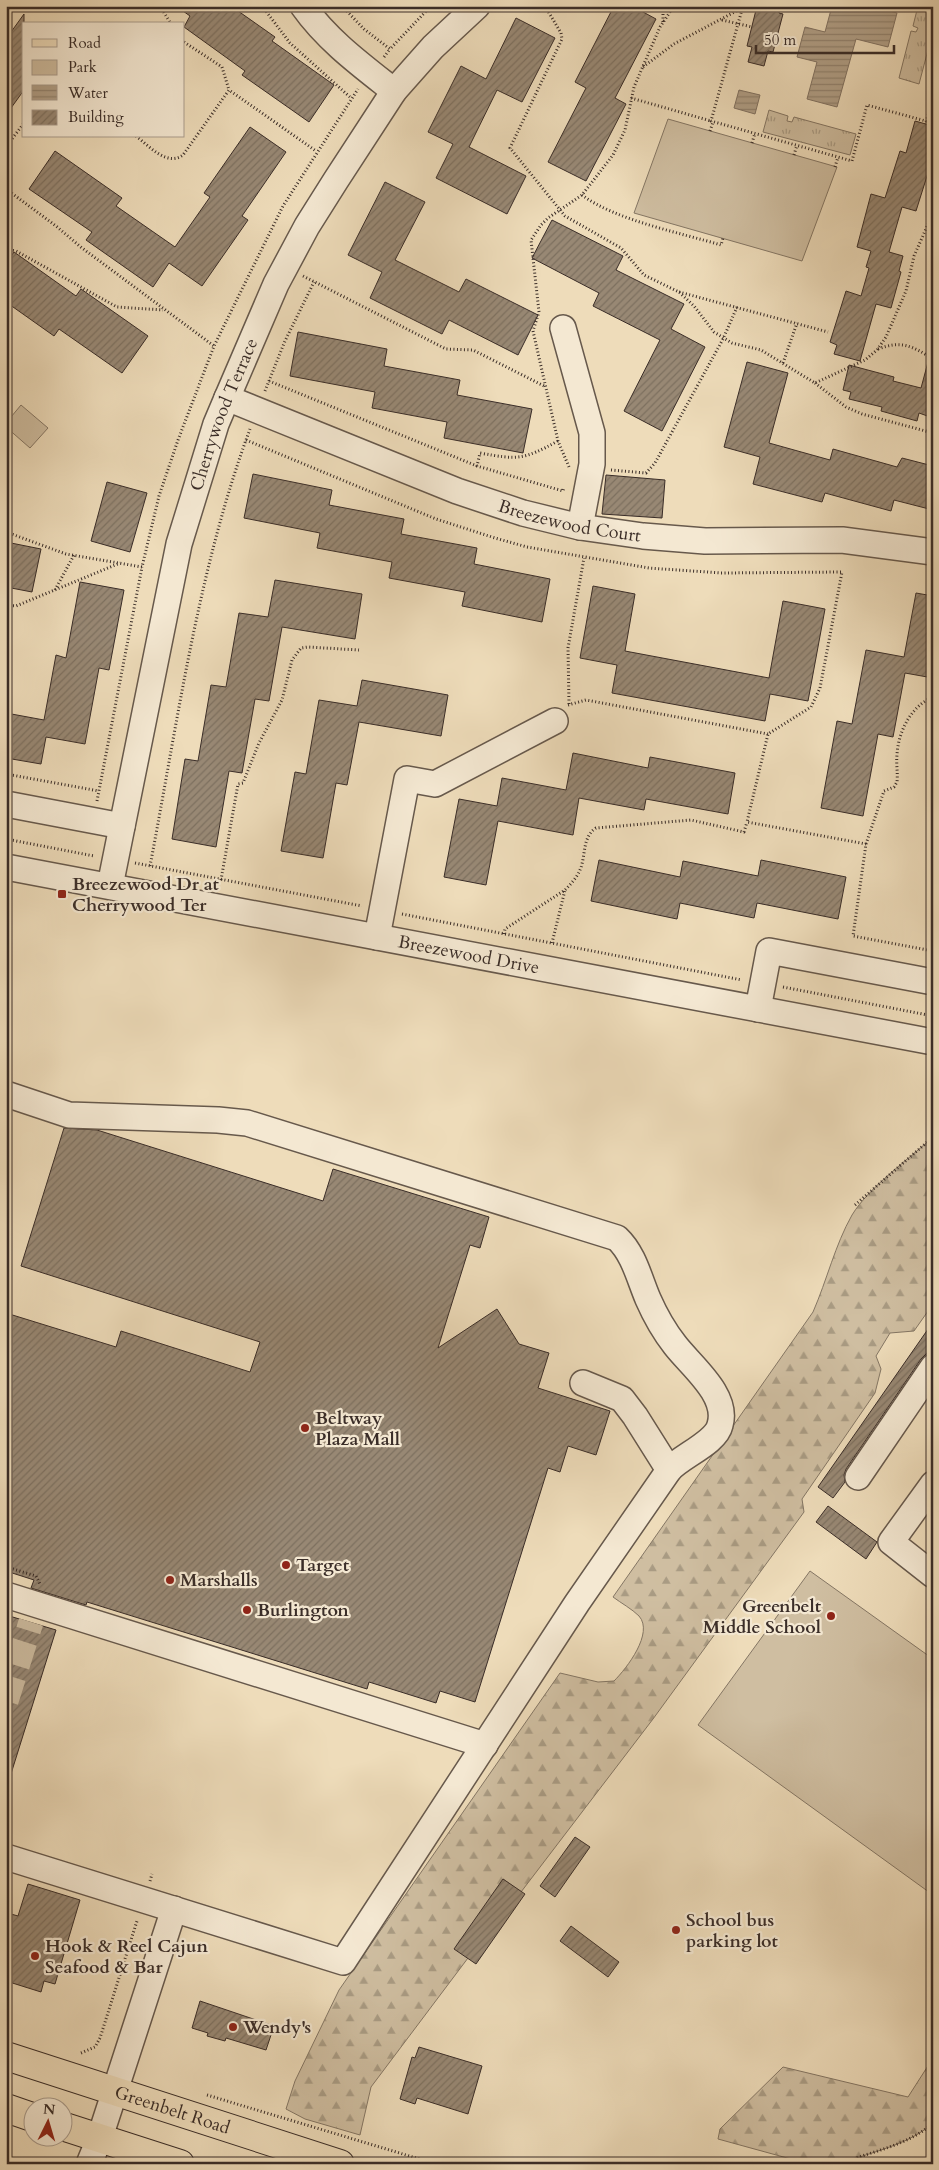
<svg xmlns="http://www.w3.org/2000/svg" width="939" height="2170" font-family="Cardo,serif">
<style>
.grass{fill:url(#grass-tufts);stroke:#847664}
.forest{fill:url(#forest-firs);stroke:#847664}
.green{fill:#cfbea1;stroke:#847664}
.water{fill:url(#water-rules);stroke:#817262}
.building{fill:url(#building-hatch);stroke:#3a2d28}
.lines{fill:none;stroke-linecap:round;stroke-linejoin:round}
.minor-tunnel{stroke:#cab99d;stroke-width:25;stroke-dasharray:25 12;stroke-linecap:butt}
.minor-casing{stroke:#67594c;stroke-width:28}
.major-casing{stroke:#3a2d28;stroke-width:30}
.path{stroke:#3a2d28;stroke-width:3;stroke-dasharray:1 2.5;stroke-linecap:butt}
.minor{stroke:#f4e8d2;stroke-width:25}
.major{stroke:#eedcba;stroke-width:28}
.poi-dot{fill:#8f2418;stroke:#f4e8d2;stroke-width:2}
.labels{text-anchor:middle;dominant-baseline:central;stroke-width:4.5;stroke-linejoin:round;paint-order:stroke}
.street-label{font-size:18px;fill:#3a2d28;stroke:#f4e8d2}
.poi-label{font-size:18px;font-weight:bold;fill:#3a2d28;stroke:#f4e8d2;text-anchor:start}
</style>
<defs>
<pattern id="grass-tufts" width="24" height="20" patternUnits="userSpaceOnUse" patternTransform="scale(1.25)"><rect width="24" height="20" fill="#cfbea1"/><path d="M3 7l-1-3M5 7V3M7 7l1-3M15 17l-1-3M17 17v-4M19 17l1-3" fill="none" stroke="#a99b83"/></pattern>
<pattern id="forest-firs" width="22" height="20" patternUnits="userSpaceOnUse" patternTransform="scale(1.25)"><rect width="22" height="20" fill="#cfbea1"/><path d="M5 1l3.5 6h-7zM16 11l3.5 6h-7z" fill="#a99b83"/></pattern>
<pattern id="water-rules" width="6" height="5" patternUnits="userSpaceOnUse" patternTransform="scale(1.25)"><rect width="6" height="5" fill="#b1a088"/><path d="M0 2.5h6" fill="none" stroke="#91836f"/></pattern>
<pattern id="building-hatch" width="6" height="6" patternUnits="userSpaceOnUse" patternTransform="scale(1.25)"><rect width="6" height="6" fill="#988874"/><path d="M-1 1l2-2M0 6l6-6M5 7l2-2" fill="none" stroke="#7d705f"/></pattern>
</defs>
<rect width="100%" height="100%" fill="#eedcba"/>
<filter id="stains"><feTurbulence type="fractalNoise" baseFrequency=".004" numOctaves="4"/><feColorMatrix values="0 0 0 0 .2 0 0 0 0 .09 0 0 0 0 .02 0 0 0 .5 -.17"/></filter>
<radialGradient id="worn" r=".72"><stop offset=".6" stop-color="#630" stop-opacity="0"/><stop offset="1" stop-color="#630" stop-opacity=".3"/></radialGradient>
<!-- grass -->
<path class="grass" d="M918,6H933V31L919,84L899,78L911,31L916,32L918,28L913,26Z
M769,110L788,116L787,121L792,122L794,117L856,134L850,155L763,132Z"/>
<!-- forest -->
<path class="forest" d="M933,1137V1304L914,1331L890,1333L876,1356L881,1369L875,1393L802,1499L804,1512L653,1719L521,1892L503,1879L468,1958L371,2087L360,2135L305,2119L286,2109L295,2081L339,1990L560,1673L598,1682L614,1681C627,1668 654,1633 639,1616C632,1609 621,1603 613,1597L813,1312C827,1280 835,1245 852,1215C869,1187 909,1159 933,1137Z
M933,2058V2123C912,2142 883,2149 857,2158L855,2164H809L718,2139L720,2129L783,2067L908,2097Z"/>
<!-- green -->
<path class="green" d="M668,119L837,167L802,261L634,213Z
M21,405L48,428L30,448L6,427V423Z
M810,1571L933,1659V1895L698,1725Z"/>
<!-- water -->
<path class="water" d="M832,6H871L897,13L888,47L856,39L837,107L807,99L817,62L797,57L805,27L825,32Z
M739,90L760,95L755,114L734,108Z"/>
<!-- building -->
<path class="building" d="M176,6H231L275,37L272,41L334,85L309,122L242,75L245,71L184,27L190,16Z
M614,6H632L656,19L615,98L626,104L586,181L548,162L586,88L575,82Z
M757,6H780L779,13L783,14L773,52L768,51L764,66L748,62L752,47L747,46Z
M24,14V90L6,115V39Z
M516,18L555,38L522,102L497,90L469,147L526,176L507,214L436,178L453,144L428,132L461,66L486,79Z
M915,121L933,126V157L916,211L902,207L889,252L903,256L899,271L901,272L891,308L876,304L860,361L834,354L837,345L830,342L846,291L861,296L869,268L866,267L871,251L857,247L871,194L885,198L900,151L906,153Z
M250,127L286,152L242,216L248,220L202,286L169,263L153,287L86,240L92,232L29,189L55,151L122,198L116,206L175,247L210,197L204,193Z
M385,182L425,202L395,260L459,292L466,279L538,315L518,355L449,320L442,334L370,298L382,272L348,255Z
M552,220L623,256L616,270L684,304L671,329L705,347L662,431L624,411L660,340L593,306L599,293L532,258Z
M14,252L76,296L81,289L148,336L122,373L59,329L54,336L6,302V263Z
M298,332L387,349L384,366L460,380L457,395L532,409L523,453L444,438L447,422L372,408L375,392L290,376Z
M747,362L788,373L769,443L830,460L833,449L897,467L902,458L933,466V510L894,500L891,511L825,493L822,502L753,484L760,457L724,447Z
M928,362L933,363V418L919,413L917,421L881,411L882,407L849,399L851,392L843,390L849,365L894,377L893,381L921,388Z
M253,474L332,490L329,505L404,519L401,534L477,548L474,564L550,579L542,622L462,606L465,592L389,578L392,562L317,548L320,533L244,518Z
M606,475L665,480L662,518L602,514Z
M107,482L147,493L130,552L91,541Z
M6,542L41,549L32,592L6,587Z
M275,580L362,594L355,639L282,627L269,701L255,699L242,773L229,771L216,847L172,839L185,759L198,761L211,685L226,687L239,613L268,617Z
M80,582L124,590L109,670L99,668L85,744L46,737L41,764L6,758V713L44,720L56,655L66,658Z
M593,586L635,594L625,651L769,678L783,601L825,609L808,701L770,694L765,721L612,693L617,665L580,658Z
M916,593L933,596V678L905,673L893,737L878,734L863,816L821,808L837,721L852,724L866,650L904,657Z
M362,680L448,695L441,736L359,722L347,785L336,783L323,858L281,851L295,772L306,774L319,700L357,706Z
M573,753L648,768L650,757L735,773L728,814L646,799L644,810L579,798L573,835L498,821L486,885L444,877L459,799L497,806L502,778L566,790Z
M599,860L680,877L683,861L758,876L761,860L846,877L838,919L757,903L754,918L680,903L677,919L591,901Z
M64,1128L97,1130L323,1201L333,1169L489,1217L480,1248L470,1245L438,1348L497,1309L519,1344L549,1353L538,1388L610,1411L596,1455L568,1446L560,1472L548,1468L475,1702L440,1691L436,1703L369,1682L367,1689L87,1602L86,1605L31,1588L34,1580L6,1571V1313L116,1347L121,1331L250,1372L260,1342L21,1266Z
M933,1322V1353L926,1354L921,1359L846,1469L844,1475L845,1482L833,1498L818,1487Z
M828,1506L877,1542L866,1559L816,1522Z
M6,1615L56,1630L10,1777H6Z
M575,1837L590,1847L555,1897L540,1886Z
M503,1879L525,1894L476,1964L454,1949Z
M28,1884L80,1900L55,1984L44,1981L41,1992L6,1981V1931L11,1914L18,1916Z
M571,1926L619,1962L608,1977L560,1941Z
M200,2001L274,2026L266,2050L226,2038L225,2041L207,2036L208,2033L192,2028Z
M419,2047L482,2066L468,2114L417,2098L415,2104L400,2099L412,2057L415,2058Z"/>
<g class="lines">
<!-- minor-tunnel -->
<path class="minor-tunnel" d="M6,1701L31,1622"/>
<!-- minor casing -->
<g class="minor-casing">
<g id="minor">
<path d="M303,6C327,40 361,65 394,91"/>
<path d="M563,328L592,433V464L580,527"/>
<path id="s1" d="M227,398L457,491L523,513L580,527L643,536L705,541L842,540L933,552"/>
<path d="M6,804L122,826"/>
<path id="s2" d="M6,867L933,1042"/>
<path id="s3" d="M110,886L179,544L216,424L227,398L276,284L307,226L336,180L394,91L433,47L477,6"/>
<path d="M377,937L407,779L435,784L555,721"/>
<path d="M758,1009L769,951L933,982"/>
<path d="M6,1094L69,1115L218,1120L247,1123L617,1238C634,1254 639,1278 648,1299C655,1315 664,1331 675,1345C691,1366 729,1395 720,1425C716,1443 681,1456 669,1470L577,1603L343,1962L6,1857"/>
<path d="M583,1383L622,1399L635,1416L669,1470"/>
<path d="M858,1477L933,1367"/>
<path d="M933,1484L891,1542L933,1575"/>
<path d="M6,1595L485,1745"/>
<path d="M89,2164L100,2137L174,1909"/>
</g>
</g>
<!-- major casing -->
<g class="major-casing">
<g id="major">
<path id="s4" d="M6,2056L340,2164"/>
<path d="M6,2108L32,2117"/>
<path d="M62,2126L180,2164"/>
</g>
</g>
<!-- path -->
<path class="path" d="M160,6L171,24
M262,6L290,43L351,98
M342,6L364,29L390,49L431,6
M545,6L561,33L562,39L510,148L565,216L621,248L644,275L679,292L694,306L714,332L732,343L761,350L815,383L865,360L877,350L886,337L906,291L914,256L933,213
M743,6L711,121L852,161L867,105L933,123
M722,20L752,27
M663,22V6
M184,42L222,67L229,90
M384,57L390,49
M643,67L674,44L742,8
M631,98L711,121
M926,122L933,99
M710,131L713,122
M136,136C148,145 167,167 183,155L229,90L316,151
M752,143L755,133
M6,147L24,123
M794,155L797,145
M835,167L838,157
M6,189L56,226L82,248L214,346
M582,195C615,220 681,233 721,245L723,238
M6,249L16,251L117,307L163,310
M303,276L446,349L473,350L546,387
M679,292L828,332
M878,349C902,340 912,346 933,359
M783,363L797,323
M269,381L477,466
M815,383L846,407L862,414L933,433
M265,391L285,341L314,282
M246,440L436,519L495,538L527,547L649,568L721,573L842,572L820,688L811,707L768,734L747,822L866,844L853,936L933,951
M558,441C523,460 518,460 480,453L477,466L563,491L564,488
M569,467L558,441L533,331L539,312L531,240L541,225L548,218L582,195L613,155L625,130L634,87L660,27L674,6
M611,470L646,473L655,463L723,339L737,307
M6,532L66,554L142,567L159,496L178,440L214,346L283,206L358,89
M55,590L74,555
M6,605L16,606L120,563
M569,704L568,648L584,558
M568,705L586,700L768,734
M6,774L99,791
M97,801L142,567
M6,839L94,856
M866,844L884,791L894,787L897,782C898,773 896,764 897,755C898,732 911,706 933,697
M135,863L362,906
M150,866C178,720 198,569 250,429
M221,880L238,784L243,783L259,743L282,700L292,660L301,648L308,647L359,650
M402,914L742,980
M504,934L505,929L565,890C571,884 577,877 580,870C586,856 582,837 596,828L691,820L744,832L747,822
M552,943L565,890
M783,987L933,1016
M855,1205L933,1137
M6,1567L36,1576L40,1584
M150,1881L152,1874
M81,2053L95,2047L100,2038L137,1921
M207,2095L436,2164
M855,2164L856,2158C883,2149 912,2142 933,2123"/>
<!-- minor -->
<use href="#minor" class="minor"/>
<!-- major -->
<use href="#major" class="major"/>
</g>
<!-- markers -->
<g class="poi-dot">
<rect x="57" y="889" width="10" height="10" rx="2.5"/>
<circle cx="305" cy="1428" r="5"/>
<circle cx="286" cy="1565" r="5"/>
<circle cx="170" cy="1580" r="5"/>
<circle cx="247" cy="1610" r="5"/>
<circle cx="831" cy="1616" r="5"/>
<circle cx="676" cy="1930" r="5"/>
<circle cx="35" cy="1956" r="5"/>
<circle cx="233" cy="2027" r="5"/>
</g>
<g class="labels">
<!-- street labels -->
<g class="street-label">
<text stroke="none"><textPath href="#s3" startOffset="486">Cherrywood Terrace</textPath></text>
<text stroke="none"><textPath href="#s1" startOffset="365">Breezewood Court</textPath></text>
<text stroke="none"><textPath href="#s2" startOffset="471">Breezewood Drive</textPath></text>
<text stroke="none"><textPath href="#s4" startOffset="175">Greenbelt Road</textPath></text>
</g>
<!-- poi labels -->
<g class="poi-label">
<text x="72" y="884">Breezewood Dr at<tspan x="72" dy="21">Cherrywood Ter</tspan></text>
<text x="315" y="1418">Beltway<tspan x="315" dy="21">Plaza Mall</tspan></text>
<text x="296" y="1565">Target</text>
<text x="180" y="1580">Marshalls</text>
<text x="821" y="1606" text-anchor="end">Greenbelt<tspan x="821" dy="21">Middle School</tspan></text>
<text x="257" y="1610">Burlington</text>
<text x="686" y="1920">School bus<tspan x="686" dy="21">parking lot</tspan></text>
<text x="45" y="1946">Hook &amp; Reel Cajun<tspan x="45" dy="21">Seafood &amp; Bar</tspan></text>
<text x="243" y="2027">Wendy's</text>
</g>
</g>
<!-- margin -->
<rect width="939" height="2170" fill="none" stroke="#eedcba" stroke-width="25"/>
<rect x="8" y="8" width="924" height="2155" fill="none" stroke="#3a2d28" stroke-width="2.5"/>
<rect x="12" y="12" width="914" height="2145" fill="none" stroke="#3a2d28"/>
<!-- legend -->
<rect x="22" y="22" width="162" height="115" fill="#f4e8d2" stroke="#aa9d8e"/>
<rect x="32" y="39" width="25" height="8" fill="#eedcba" stroke="#aa9d8e"/>
<text x="68" y="48" font-size="15" fill="#3a2d28">Road</text>
<rect x="32" y="60" width="25" height="15" fill="#cfbea1" stroke="#aa9d8e"/>
<text x="68" y="72" font-size="15" fill="#3a2d28">Park</text>
<rect x="32" y="85" width="25" height="15" fill="url(#water-rules)" stroke="#aa9d8e"/>
<text x="68" y="98" font-size="15" fill="#3a2d28">Water</text>
<rect x="32" y="110" width="25" height="15" fill="url(#building-hatch)" stroke="#aa9d8e"/>
<text x="68" y="122" font-size="15" fill="#3a2d28">Building</text>
<!-- north arrow -->
<g transform="translate(48 2122) rotate(5)"><circle r="24" fill="#f4e8d2" stroke="#aa9d8e"/>
<path d="M0-4L9 19L0 12L-9 19Z" fill="#8f2418"/>
<text y="-8" font-size="14" font-weight="bold" text-anchor="middle" fill="#3a2d28">N</text>
</g>
<!-- scale -->
<path d="M756 45v8h138v-8" fill="none" stroke="#3a2d28" stroke-width="2.5"/>
<text x="764" y="45" font-size="15" fill="#3a2d28" stroke="#f4e8d2" stroke-width="4" paint-order="stroke">50 m</text>
<rect width="100%" height="100%" filter="url(#stains)"/>
<rect width="100%" height="100%" fill="url(#worn)"/>
</svg>
